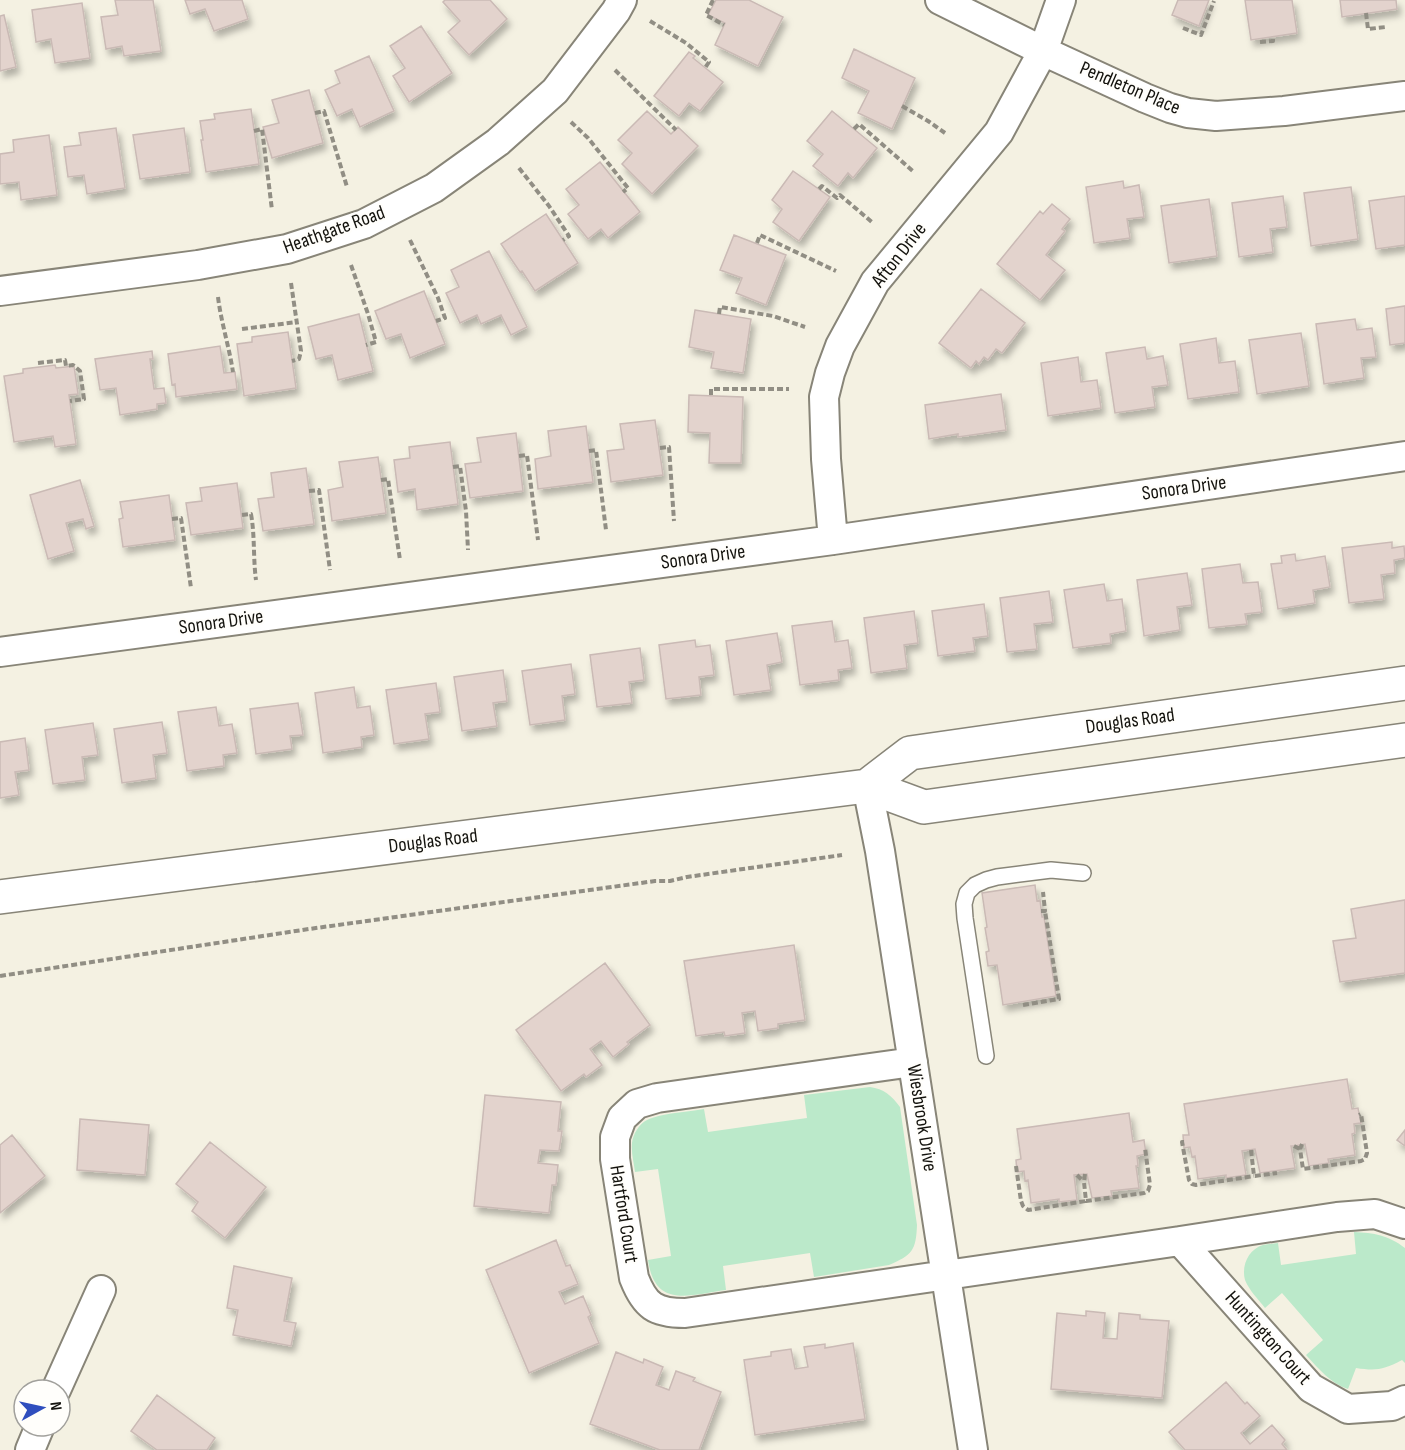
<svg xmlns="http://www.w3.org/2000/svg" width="1405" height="1450" font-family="'Sofia Sans Condensed',sans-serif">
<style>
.green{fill:#bbe9ca}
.building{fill:#e3d3cd;stroke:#cabab5;stroke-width:1.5;filter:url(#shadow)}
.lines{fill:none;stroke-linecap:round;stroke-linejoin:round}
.lane-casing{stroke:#888578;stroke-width:18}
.street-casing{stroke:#888578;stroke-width:32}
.secondary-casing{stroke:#888578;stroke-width:36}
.path{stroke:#918e84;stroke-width:4;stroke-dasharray:6 3;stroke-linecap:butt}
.lane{stroke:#fff;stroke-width:15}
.street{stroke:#fff;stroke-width:28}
.secondary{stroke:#fff;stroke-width:33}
.labels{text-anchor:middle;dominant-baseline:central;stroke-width:4.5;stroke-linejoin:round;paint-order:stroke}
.street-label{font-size:20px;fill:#13120d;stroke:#fffefb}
</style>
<defs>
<filter id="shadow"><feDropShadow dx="3.5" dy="6" stdDeviation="3" flood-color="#0004"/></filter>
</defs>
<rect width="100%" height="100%" fill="#f4f1e2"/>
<!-- green -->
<path class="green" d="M870,1087C884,1089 891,1095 900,1107L917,1225C916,1251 912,1255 889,1265L814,1277L810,1253L723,1266L726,1290C689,1295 655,1309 648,1260L671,1256L658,1169L635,1172C634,1163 631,1153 632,1143C633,1134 639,1124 647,1120C661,1113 689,1112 704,1109L708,1132L807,1118L804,1095Z
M1354,1232C1374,1233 1388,1235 1405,1248V1363L1402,1360C1383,1370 1376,1371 1356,1368L1348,1389C1330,1383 1319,1369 1306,1355L1323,1340L1282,1293L1265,1308C1258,1299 1249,1290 1245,1280C1241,1265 1249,1249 1263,1245C1268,1244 1273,1244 1278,1243L1281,1265L1356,1254Z"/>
<!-- building -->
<path class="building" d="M115,0H153L161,51L124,56L122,46L106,49L101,17L118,15Z
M185,0H242L248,19L214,31L205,9L190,14Z
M445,0H490L507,19L469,55L448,32L460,21L443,2Z
M716,0H749L783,17L758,66L715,45L725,23L708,15Z
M1178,0H1209L1199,26L1172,15Z
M1245,0H1292L1297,33L1251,40Z
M1340,0H1396L1397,9L1342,17Z
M82,3L90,58L55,63L51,39L36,42L32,10Z
M4,15L16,67L0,71V16Z
M421,26L452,73L409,102L393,76L405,68L390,46Z
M854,49L915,78L892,129L858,113L869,91L842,78Z
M689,52L695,56L693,58L723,82L700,111L689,103L679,116L654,96Z
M369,56L394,111L360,127L352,109L337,116L325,90L340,83L335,71Z
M309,90L323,143L272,158L263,127L279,123L272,100Z
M251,109L259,164L206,172L201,140H203L200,121L215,119L214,114Z
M647,111L671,134L678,127L698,146L652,194L622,164L632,153L618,140Z
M832,111L877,148L853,178L848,173L838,186L813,166L823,154L807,141Z
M116,128L125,188L87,194L84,175L68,177L64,147L81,145L79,133Z
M184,128L190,172L140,179L133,135Z
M49,135L57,195L21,200L19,182L0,184V154L14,152L13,140Z
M600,162L640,212L608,238L601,229L588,239L568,214L579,205L566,189Z
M793,171L830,197L799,241L773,222L782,209L772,200Z
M1123,181L1124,188L1139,185L1144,217L1127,219L1130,238L1094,243L1086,187Z
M1351,187L1358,239L1311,246L1304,193Z
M1283,196L1287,227L1270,229L1273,252L1239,257L1232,203Z
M1405,196V245L1376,249L1369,201Z
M1209,199L1217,256L1169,263L1161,206Z
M1052,204L1070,219L1062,229L1065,231L1046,255L1065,270L1040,300L997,264L1040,211L1043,214Z
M546,214L578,263L535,291L522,271L520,272L501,244Z
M734,235L786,255L766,305L736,293L742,278L720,270Z
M489,251L527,327L511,335L501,315L481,324L477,315L460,323L446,293L459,287L451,270Z
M981,289L1025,323L1002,353L996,349L988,360L984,357L979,364L976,361L971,368L939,343Z
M424,291L445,344L410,358L401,334L386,339L375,311Z
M1405,306V343L1390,345L1386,309Z
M695,310L751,319L743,373L711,368L714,352L689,347Z
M359,314L373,371L338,380L332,355L316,359L308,327Z
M1355,319L1357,330L1372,328L1376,357L1361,358L1364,378L1324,384L1316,324Z
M288,332L296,388L244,396L237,344L252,342V337Z
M1301,333L1309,386L1257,394L1249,340Z
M1216,338L1219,363L1235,361L1239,392L1188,399L1180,344Z
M220,346L224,373L235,372L237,389L176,397L175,384L172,385L168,354Z
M1145,347L1147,359L1163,356L1168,385L1152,387L1155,407L1115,413L1106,353Z
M152,351L153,359H150L154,389L164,388L166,403L157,404V409L120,415L116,388L100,390L95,359Z
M1078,357L1081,382L1097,380L1101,408L1048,416L1041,363Z
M55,365L56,368L74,366L78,394L69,395L76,444L55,447L53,436L14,442L4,376L23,373V369Z
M1001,394L1006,430L958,437V434L929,439L925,405Z
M689,395L743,397L741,463H709L710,433L688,432Z
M655,420L663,475L611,482L607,451L624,449L620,424Z
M586,426L593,482L538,489L535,459L551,456L548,431Z
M516,433L523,491L470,498L465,464L481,462L477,438Z
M450,442L458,504L417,510L415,489L398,492L394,460L410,458L409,447Z
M378,457L386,513L332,521L328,490L343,487L339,462Z
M306,468L314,524L263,531L258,499L274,497L271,473Z
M80,480L94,526L86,529L83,519L66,523L74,551L48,559L30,495Z
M237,483L243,528L191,535L186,503L202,501L200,488Z
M169,495L175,540L123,547L119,519L123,518L120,502Z
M1392,542V548L1404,546L1405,558L1394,560L1395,573L1381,575L1384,599L1349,603L1342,548Z
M1295,554L1296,561L1325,556L1330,587L1313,590L1315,603L1278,609L1271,564L1282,563L1281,556Z
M1240,564L1243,583L1258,582L1262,612L1245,614L1247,624L1209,628L1202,569Z
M1187,573L1192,605L1177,607L1180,630L1144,636L1137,580Z
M1104,584L1107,601L1122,599L1126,631L1110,634L1111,643L1073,648L1064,590Z
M1049,591L1053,622L1034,624L1037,649L1007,652L1000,598Z
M984,604L988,636L973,638L975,651L938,656L932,611Z
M914,611L918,643L904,645L907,668L871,673L864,618Z
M832,621L835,642L848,640L852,668L838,670L839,680L800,685L792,626Z
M777,633L782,662L767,665L771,690L734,695L726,641Z
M695,640L696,647L710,645L714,675L699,677L701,695L666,699L659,645Z
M640,648L644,680L629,682L632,703L597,707L590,655Z
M571,664L575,694L562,696L565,720L530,725L522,671Z
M503,670L507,701L493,703L497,726L462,731L454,677Z
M436,683L440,712L425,714L429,739L394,744L386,690Z
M354,687L357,708L370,706L374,735L361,737L362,747L323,753L315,693Z
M298,703L303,735L290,736L292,749L256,754L250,709Z
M216,707L219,726L232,724L237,753L223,755L224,766L187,771L178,712Z
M162,722L167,753L153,755L156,778L122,783L114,729Z
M93,723L98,755L82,757L85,780L53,784L45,730Z
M25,738L29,770L15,772L19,795L0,798V742Z
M1035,885L1037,901L1040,900L1042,917H1044L1056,996L1003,1005L997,965L988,966L986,952L989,951L985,928L987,927L982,893Z
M1405,900V973L1340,982L1333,941L1356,938L1351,909Z
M794,945L805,1020L778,1024V1028L758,1031L755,1011L742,1013L745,1033L725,1036L724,1032L696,1036L684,961Z
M605,963L650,1025L627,1042L629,1044L613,1057L601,1041L590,1049L602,1065L586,1077L584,1074L561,1091L516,1030Z
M1347,1079L1352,1109L1358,1108L1361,1123L1354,1124L1355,1133L1352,1134L1355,1155L1328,1159L1329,1163L1309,1166L1305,1144L1294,1146H1291L1295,1168L1260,1173L1255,1149L1242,1151L1246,1175L1226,1178V1175L1198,1179L1195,1156L1192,1157L1190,1147L1184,1148L1183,1135H1189L1184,1104Z
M485,1095L561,1102L558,1131H562L559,1151L540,1150L538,1163L558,1165L556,1185H552L549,1213L474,1206Z
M1129,1113L1133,1142L1144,1140L1146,1154L1137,1156L1138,1166H1136L1139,1188L1111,1191L1112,1196L1092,1198L1087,1174L1074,1175L1077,1200L1059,1202V1199L1031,1203L1028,1180L1025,1181L1024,1171L1017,1172L1016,1160L1021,1159L1017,1129Z
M80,1119L149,1125L145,1175L77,1170Z
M1405,1130V1146L1397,1140Z
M12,1135L45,1176L0,1213V1145Z
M210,1142L266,1187L225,1238L192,1211L198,1202L176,1184Z
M556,1240L566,1266L570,1265L578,1284L559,1292L565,1304L583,1296L591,1315L588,1317L599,1343L529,1373L486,1270Z
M234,1266L292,1278L284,1321L296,1323L291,1346L233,1335L238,1310L227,1308Z
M1086,1311L1105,1313L1103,1338L1117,1339L1119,1313L1140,1315V1319L1169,1321L1162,1398L1051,1389L1057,1313L1086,1316Z
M853,1343L865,1419L755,1435L744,1360L771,1356V1352L791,1349L795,1369L808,1367L804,1347L825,1344V1348Z
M616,1352L643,1363L644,1359L663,1367L656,1385L669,1390L676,1371L695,1378L693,1381L721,1392L699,1450H660L590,1424Z
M1226,1382L1245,1404L1247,1402L1260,1416L1241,1433L1250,1444L1272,1425L1285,1440L1282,1444L1287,1450H1185L1169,1432Z
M157,1395L215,1438L207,1450H157L131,1431Z"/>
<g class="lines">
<!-- lane casing -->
<g class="lane-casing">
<path id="lane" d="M986,1056L965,918L964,904L967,893L975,885L986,880L997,877L1051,870L1083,873"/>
</g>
<!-- street casing -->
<g class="street-casing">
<path id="street" d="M940,0L1043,51L1145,98L1170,108L1188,113L1216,116L1284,111L1405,96
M0,291L198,265L287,249L364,224L434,188L498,142L555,91L616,11L622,0
M833,540L826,459L824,397L830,373L840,346L875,282L999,132L1043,51L1061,0
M0,652L833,540L1405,456
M867,786L880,851L973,1450
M913,1062L657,1098L637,1104L622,1118L615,1137V1159L634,1278C645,1306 655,1313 685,1313L1180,1241
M1405,1224L1375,1214L1337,1217L1180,1241L1311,1388L1348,1409L1392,1406L1405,1400
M56,1390L101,1290
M30,1450L40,1426"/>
</g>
<!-- secondary casing -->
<g class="secondary-casing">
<path id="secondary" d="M867,786L910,753L1405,683
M0,897L867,786L924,807L1405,740"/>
</g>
<!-- path -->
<path class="path" d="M713,0L706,15L724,25
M1366,13L1368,29L1386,27
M650,21L686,43L709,62L705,68
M1183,28L1201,35L1214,1
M1260,42L1273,41V37
M615,70L676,130
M902,106L928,121L945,133
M315,113L324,111L347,187
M571,122L588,138L628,188L623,192
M854,129L859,124L914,172
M254,131L262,129L272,210
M519,168L549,206L569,236L563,240
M819,189L822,186L837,198L840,195L873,223
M410,240L438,298L445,318L436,321
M757,243L760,235L836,271
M351,265L368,314L376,342L366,345
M291,283L301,351L299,359L292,361
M218,297C221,322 229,346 233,372
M719,314L720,307L773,316L805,327
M242,329L297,322
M38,363L65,360L66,366L73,365L80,371L84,399L70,401
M711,395V389H789
M660,448L669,447L674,521
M589,451L596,450L606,530
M519,456L527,455L538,540
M453,467L460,466L466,511L468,550
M381,480L388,479L400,560
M309,491L319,490L330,570
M242,515L251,514C255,536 253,558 256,580
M172,519L181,518L191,588
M1041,911H1045L1043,892
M0,976L309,929L655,881H670L687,877L842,855
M1023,1005L1059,999L1045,911
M1184,1142H1182L1189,1180L1192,1184L1196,1185L1254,1176
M1302,1144L1300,1149L1303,1169L1361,1161L1365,1159L1367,1153L1361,1114L1359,1115
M1294,1146L1300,1149
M1251,1150L1254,1176L1277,1173
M1016,1166L1021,1201L1023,1206L1028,1210L1086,1201
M1085,1174L1084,1182L1086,1201L1144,1193L1148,1191L1150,1185L1145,1148
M1077,1175L1083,1181"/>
<!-- lane -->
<use href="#lane" class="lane"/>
<!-- street -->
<use href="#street" class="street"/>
<!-- secondary -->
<use href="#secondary" class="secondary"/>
</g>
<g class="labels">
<!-- street labels -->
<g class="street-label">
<text transform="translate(1130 88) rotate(23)">Pendleton Place</text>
<text transform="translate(334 230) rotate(-20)">Heathgate Road</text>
<text transform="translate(899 255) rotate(-52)">Afton Drive</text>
<text transform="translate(1184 488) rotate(-8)">Sonora Drive</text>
<text transform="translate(703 557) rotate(-8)">Sonora Drive</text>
<text transform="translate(221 622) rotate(-8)">Sonora Drive</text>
<text transform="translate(1130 721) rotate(-8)">Douglas Road</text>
<text transform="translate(433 841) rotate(-7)">Douglas Road</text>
<text transform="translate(922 1118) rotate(81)">Wiesbrook Drive</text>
<text transform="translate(624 1214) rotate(81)">Hartford Court</text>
<text transform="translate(1268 1338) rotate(48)">Huntington Court</text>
</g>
</g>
<!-- north arrow -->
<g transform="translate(42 1408) rotate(82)"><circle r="28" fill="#fffefb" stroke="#a1a09c" stroke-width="1.5"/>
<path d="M0-4.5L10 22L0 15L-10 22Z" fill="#2f4ebe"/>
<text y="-9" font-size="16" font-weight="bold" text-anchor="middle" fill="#13120d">N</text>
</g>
</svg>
